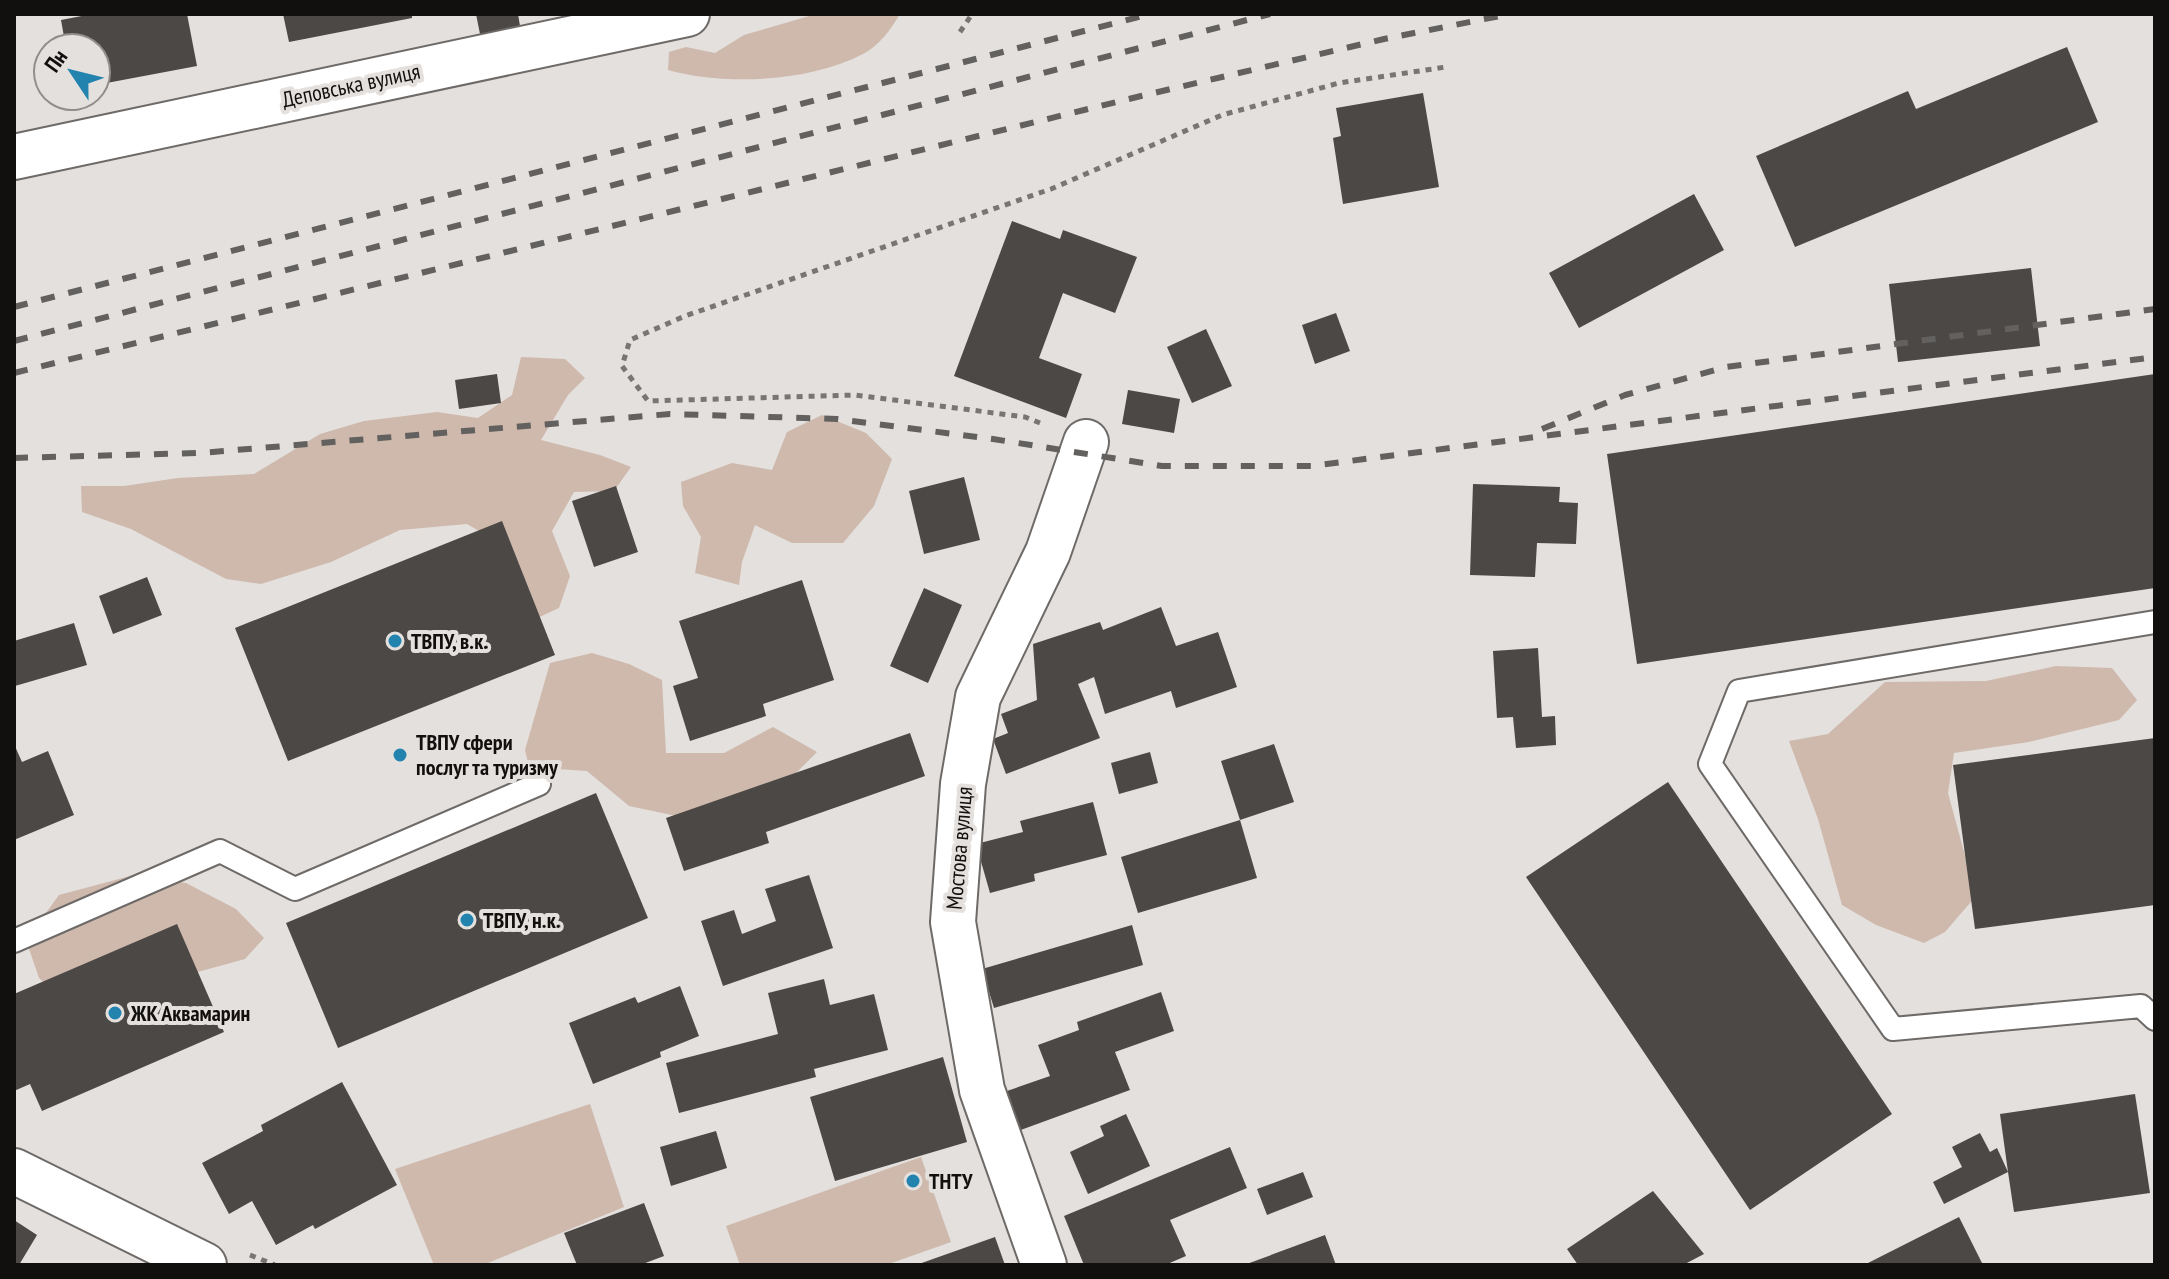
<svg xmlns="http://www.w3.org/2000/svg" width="2169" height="1279" font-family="'PT Sans Narrow',sans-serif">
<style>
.green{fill:#ceb9ac}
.building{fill:#4b4846}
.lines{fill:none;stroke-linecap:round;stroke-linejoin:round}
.lane-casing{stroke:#6d6a68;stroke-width:26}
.street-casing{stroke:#6d6a68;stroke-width:48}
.secondary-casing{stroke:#6d6a68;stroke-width:48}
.path{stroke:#787674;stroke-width:5;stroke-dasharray:6 6;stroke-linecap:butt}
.lane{stroke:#fff;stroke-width:22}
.street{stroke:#fff;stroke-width:44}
.secondary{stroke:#fff;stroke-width:44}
.rail{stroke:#63615f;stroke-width:6;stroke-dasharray:14 14;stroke-linecap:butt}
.poi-dot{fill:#2183ae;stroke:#e4e0de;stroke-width:3}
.labels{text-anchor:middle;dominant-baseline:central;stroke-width:8;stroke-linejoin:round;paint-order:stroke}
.street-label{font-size:22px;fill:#11100f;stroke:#e4e0de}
.poi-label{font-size:22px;font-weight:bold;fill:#11100f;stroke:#e4e0de;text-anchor:start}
</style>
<rect width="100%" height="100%" fill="#e4e0de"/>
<!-- green -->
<path class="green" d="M816,14H900C891,29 879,46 863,54C809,82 725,86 668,70L669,52L686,47L715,53L744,35Z
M521,357L565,359L585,378L568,395L541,440L600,455L631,467L614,491L574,492L552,531L570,576L559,608L533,620L493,539L467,524L400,530L331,562L261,584L226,579L131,529L82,512L81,486H124L178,478L254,474L320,434L364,421L437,412L478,418L512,395Z
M822,415L866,433L892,459L874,506L843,543H792L755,525L742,562L739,585L695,573L701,537L683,506L681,482L732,463L772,470L787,432Z
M592,653L629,664L662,680L666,753H724L773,727L817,752L797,772L770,792L691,819L629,806L587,771L529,767L525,750L550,663Z
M2056,666L2112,668L2137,700L2119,720L2029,742L1954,753L1948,793L1976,896L1945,932L1924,943L1876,925L1842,905L1818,819L1789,741L1828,734L1885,682L1986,681Z
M134,875L186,883L236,909L264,938L245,959L194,973L54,992L39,978L26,940L59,895Z
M590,1104L624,1207L483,1265H434L395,1169Z
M921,1157L951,1242L886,1265H740L726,1226Z"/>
<!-- building -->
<path class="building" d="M92,14H187L197,66L96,85V48H66L61,20Z
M283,14H412V18L289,42Z
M476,14H518L520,26L480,34Z
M2067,47L2098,122L1795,247L1756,156L1908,91L1916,109Z
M1423,93L1439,187L1343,204L1333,138L1341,136L1336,108Z
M1694,194L1724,250L1579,328L1549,273Z
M1012,221L1060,239L1063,230L1137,257L1115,313L1063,293L1039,358L1082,374L1066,418L954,376Z
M2031,268L2040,346L1898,362L1889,284Z
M1336,313L1350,351L1315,364L1302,325Z
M1206,329L1232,386L1192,403L1167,347Z
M497,374L501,403L459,409L455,380Z
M2155,374V588L1637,664L1607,454Z
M1128,390L1180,399L1174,433L1122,424Z
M964,477L980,540L924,554L909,491Z
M1473,484L1560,487L1559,502L1578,503L1576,544L1537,543L1535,577L1470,575Z
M616,486L638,552L594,567L572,501Z
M502,521L555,655L288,761L235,628Z
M147,577L162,615L113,634L99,596Z
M802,580L834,680L763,704L766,716L690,741L673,686L698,678L679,621Z
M924,588L962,605L928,683L890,666Z
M1161,607L1176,646L1218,632L1237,687L1176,708L1171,691L1105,714L1094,677L1078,684L1100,738L1006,774L993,739L1008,733L1001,714L1037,700L1033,644L1100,622L1103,630Z
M74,623L87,665L15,686L14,641Z
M1538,648L1542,717L1555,716L1556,745L1516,748L1513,717L1497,718L1493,651Z
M910,733L925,776L766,832L769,843L684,871L666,818Z
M2155,738V905L1975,929L1953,765Z
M14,744L22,762L48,751L74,815L14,840Z
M1274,744L1294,802L1240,820L1221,761Z
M1150,752L1158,783L1119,794L1111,763Z
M1668,782L1892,1114L1750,1210L1526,877Z
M596,793L648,918L338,1048L286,923Z
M1093,802L1107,855L1034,874L1035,881L990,893L976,844L1023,832L1020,821Z
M1240,820L1257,878L1138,913L1121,857Z
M809,875L833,948L723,986L701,921L734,910L742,934L776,921L765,889Z
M177,924L224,1032L42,1111L30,1084L14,1091V994Z
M1132,925L1143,965L994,1008L982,969Z
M824,979L830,1005L874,994L888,1050L814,1069L816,1077L679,1113L666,1063L778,1034L768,993Z
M680,986L699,1036L660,1052L661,1057L593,1084L569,1023L635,997L638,1003Z
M1161,992L1174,1031L1115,1052L1130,1090L1018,1131L1004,1092L1050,1076L1038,1045L1079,1030L1077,1022Z
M943,1057L967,1142L835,1181L810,1097Z
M342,1082L397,1185L315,1229L313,1225L276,1245L252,1201L229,1214L202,1163L263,1131L261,1125Z
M2135,1094L2150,1193L2014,1212L2008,1172L1944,1204L1933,1182L1962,1167L1952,1147L1980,1133L1990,1152L1997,1148L2008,1172L2000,1114Z
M1126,1114L1150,1166L1088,1194L1070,1152L1104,1136L1100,1126Z
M716,1131L727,1168L671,1186L660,1147Z
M1230,1147L1247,1188L1170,1220L1186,1256L1165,1265H1084L1064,1216Z
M1303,1172L1313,1197L1267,1215L1257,1189Z
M1653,1191L1704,1254L1683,1265H1578L1567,1249Z
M644,1203L664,1256L640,1265H577L564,1233Z
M1959,1217L1983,1265H1864Z
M14,1220L37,1235L19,1265H14Z
M1325,1235L1336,1265H1244Z
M995,1237L1005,1265H916Z"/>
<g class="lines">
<!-- lane casing -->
<g class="lane-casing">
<path id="lane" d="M2155,622L1739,691L1710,764L1893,1029L2141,1006L2155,1019
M14,941L220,851L295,889L539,784"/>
</g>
<!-- street casing -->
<g class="street-casing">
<path id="street" d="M14,157L687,14
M1044,1265L982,1090L953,922L963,784L978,697L1048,552L1086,442"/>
</g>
<!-- secondary casing -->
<g class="secondary-casing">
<path id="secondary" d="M14,1171L204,1265"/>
</g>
<!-- path -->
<path class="path" d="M960,32L972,14
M1040,423L1025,417L855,395L648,401L622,366L630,340L685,316L1051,189L1222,115L1339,83L1446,67
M250,1255L275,1265"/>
<!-- lane -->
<use href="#lane" class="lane"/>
<!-- street -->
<use href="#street" class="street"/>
<!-- secondary -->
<use href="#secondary" class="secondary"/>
<!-- rail -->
<path class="rail" d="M14,307L1150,14
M14,341L1270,14
M14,373L1141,96L1384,39L1510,14
M1542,429L1625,395L1726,367L2155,309
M14,458L200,453L670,414L837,419L993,439L1162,466H1311L2155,357"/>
</g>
<!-- markers -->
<g class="poi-dot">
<circle cx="395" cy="641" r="8"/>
<circle cx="400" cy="755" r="8"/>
<circle cx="467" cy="920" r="8"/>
<circle cx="115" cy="1013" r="8"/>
<circle cx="913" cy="1181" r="8"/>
</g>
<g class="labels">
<!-- street labels -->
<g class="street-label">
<text transform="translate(351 85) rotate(-12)">Деповська вулиця</text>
<text transform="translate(959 848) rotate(-85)">Мостова вулиця</text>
</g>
<!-- poi labels -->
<g class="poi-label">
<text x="411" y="641">ТВПУ, в.к.</text>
<text x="416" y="742">ТВПУ сфери<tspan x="416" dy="25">послуг та туризму</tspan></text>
<text x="483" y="920">ТВПУ, н.к.</text>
<text x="131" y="1013">ЖК Аквамарин</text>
<text x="929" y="1181">ТНТУ</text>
</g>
</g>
<!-- border -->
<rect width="2169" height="1279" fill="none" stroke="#11100f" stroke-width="32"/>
<!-- north arrow -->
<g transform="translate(72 72) rotate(305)"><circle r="38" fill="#e4e0de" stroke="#908d8b" stroke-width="2"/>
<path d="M0-6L14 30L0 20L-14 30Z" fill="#2183ae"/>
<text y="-12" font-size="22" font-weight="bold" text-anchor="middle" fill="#11100f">Пн</text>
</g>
</svg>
